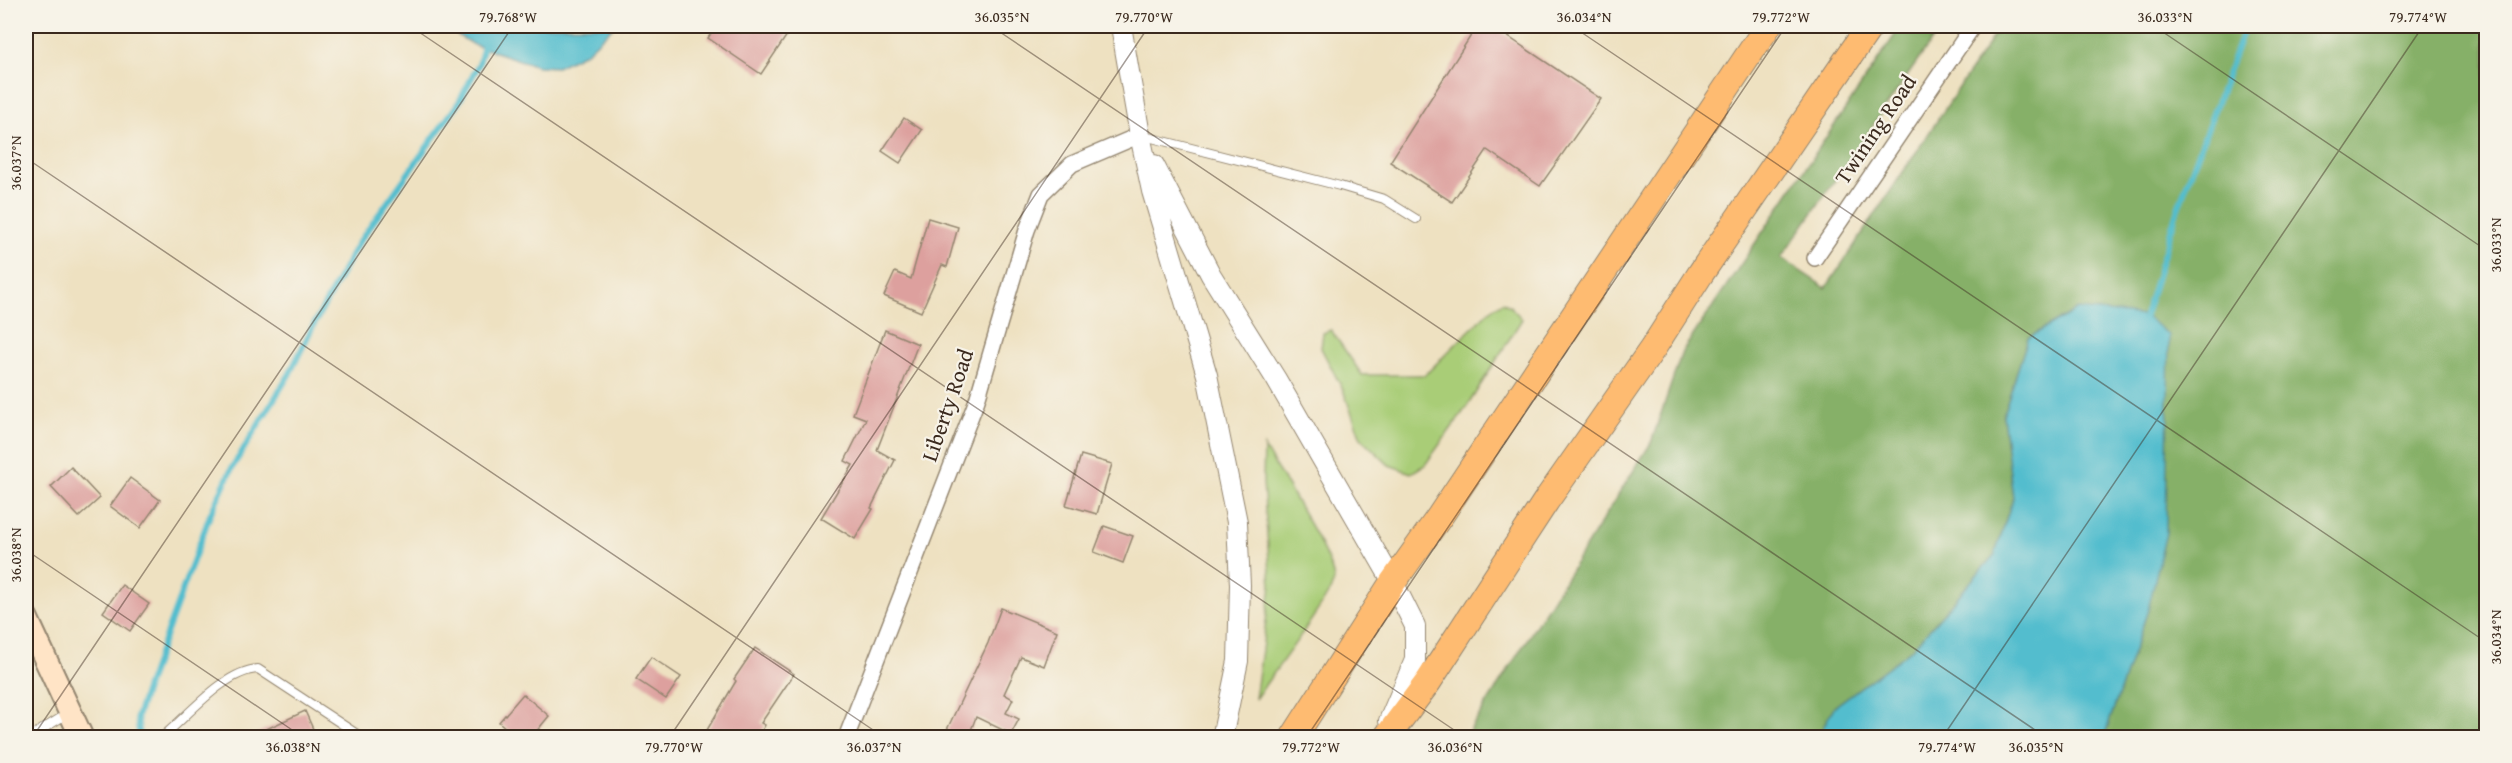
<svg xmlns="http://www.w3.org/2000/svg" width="2512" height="763" font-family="'Gentium Book Plus',serif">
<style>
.green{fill:#a9cd77;stroke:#727c4a;stroke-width:1.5}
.forest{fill:#86b068;stroke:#606d43;stroke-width:1.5}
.water{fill:#52bdce;stroke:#467476;stroke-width:1.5}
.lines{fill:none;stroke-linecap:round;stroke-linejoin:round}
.stream{stroke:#52bdce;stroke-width:6}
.building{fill:#dda09e}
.service-casing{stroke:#948670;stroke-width:10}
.minor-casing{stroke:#948670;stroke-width:18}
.tertiary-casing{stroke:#948670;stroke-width:22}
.secondary-casing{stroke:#948670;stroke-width:26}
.trunk-casing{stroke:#948670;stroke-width:28}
.service{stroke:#fff;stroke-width:8}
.minor{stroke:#fff;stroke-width:15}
.tertiary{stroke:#fff;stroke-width:20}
.secondary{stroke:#ffe4c6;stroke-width:22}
.trunk{stroke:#febb71;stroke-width:26}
.ticks{fill:none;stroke:#3b2a1e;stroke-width:1.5;stroke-opacity:0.45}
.labels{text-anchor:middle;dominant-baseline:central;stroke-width:4.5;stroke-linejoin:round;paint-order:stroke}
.street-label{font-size:22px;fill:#3b2a1e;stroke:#f7f3e8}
.neatline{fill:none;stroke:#3b2a1e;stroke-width:2}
.ticks-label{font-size:15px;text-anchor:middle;fill:#3b2a1e}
</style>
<rect width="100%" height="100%" fill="#f7f3e8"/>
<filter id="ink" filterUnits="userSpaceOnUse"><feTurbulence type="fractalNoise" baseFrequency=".0167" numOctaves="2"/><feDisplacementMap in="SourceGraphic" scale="12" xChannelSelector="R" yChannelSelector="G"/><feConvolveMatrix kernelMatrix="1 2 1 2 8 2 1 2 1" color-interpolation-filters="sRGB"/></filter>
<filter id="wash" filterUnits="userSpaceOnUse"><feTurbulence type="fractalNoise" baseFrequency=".008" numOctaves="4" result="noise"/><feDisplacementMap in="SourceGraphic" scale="24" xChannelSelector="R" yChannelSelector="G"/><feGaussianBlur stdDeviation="1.35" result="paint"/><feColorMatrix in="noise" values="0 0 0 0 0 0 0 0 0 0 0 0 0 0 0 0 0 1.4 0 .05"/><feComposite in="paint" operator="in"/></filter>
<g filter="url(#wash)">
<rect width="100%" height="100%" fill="#eee1c1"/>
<!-- green -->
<path class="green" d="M1503,302L1511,307L1522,319L1468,405L1425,465L1411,473L1389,465L1361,438L1343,390L1321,348L1323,333L1331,330L1362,375H1425L1488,312Z
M1264,447C1278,472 1334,558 1334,581C1333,594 1267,682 1255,699L1271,586L1263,482Z"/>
<!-- forest -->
<path class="forest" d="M1901,26H1942L1781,258L1826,288L2000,26H2486V737H2104L2148,610L2078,309L2028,338L2003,415L2013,498L1995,554L1911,650L1834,707L1818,737L1465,738L1651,443L1682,352Z"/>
<!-- water -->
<path class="water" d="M443,26H614L587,52L557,67L537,66L472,44Z
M2078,309L2145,316L2169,335L2166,533L2148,610L2104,737H1818L1834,707L1911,650L1995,554L2013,498L2003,415L2028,338Z"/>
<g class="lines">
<!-- stream -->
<path class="stream" d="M2143,322L2176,214L2245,26
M140,738L137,717L147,686L210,515L232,468L289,375L311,330L357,245L459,102L479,64L485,42"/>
</g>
<g id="blocks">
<!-- building -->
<path class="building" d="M716,26H793L761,74L708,38Z
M1477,26H1492L1601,99L1540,186L1487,150L1452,202L1390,162Z
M904,118L922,130L900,163L882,151Z
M928,218L958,227L947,267L942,265L921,312L884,296L895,272L911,279Z
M885,330L918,344L877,450L895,460L871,508L873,509L855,539L821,518L853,465L845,461L866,419L853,414Z
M1081,455L1112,464L1097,514L1066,505Z
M71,467L100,498L79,517L51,487Z
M130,478L160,500L140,528L110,506Z
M1104,526L1133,536L1123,563L1094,552Z
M122,585L149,604L130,631L103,612Z
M1001,608L1057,631L1044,666L1021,657L1004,694L1013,699L1006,713L1019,719L1011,734L976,717L968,738H943L988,643Z
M755,648L794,674L761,723L765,725L758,738H720L707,730L736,681L734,679Z
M651,657L681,677L666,699L636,679Z
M523,694L549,716L531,738H517L499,722Z
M305,711L317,738H247Z"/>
</g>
</g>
<g filter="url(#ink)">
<use href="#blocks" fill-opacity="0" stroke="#948670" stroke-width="1.5"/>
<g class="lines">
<!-- service casing -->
<g class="service-casing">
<path id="service" d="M1140,135L1340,186L1384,199L1416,219
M28,738L67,714
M161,738C188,716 224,671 258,669L363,738"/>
</g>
<!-- minor casing -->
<g class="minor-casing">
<path id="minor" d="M1815,258L1973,26
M846,738L977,400L1027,230L1041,194L1072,164L1140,135"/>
</g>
<!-- tertiary casing -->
<g class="tertiary-casing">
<path id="tertiary" d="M1121,26L1140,135L1152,191L1207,375L1237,522L1240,585L1238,661L1222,738
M1154,165L1211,275L1276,379L1393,582L1415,626V660L1389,721"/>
</g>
<!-- secondary casing -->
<g class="secondary-casing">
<path id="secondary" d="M26,617L82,738"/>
</g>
<!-- trunk casing -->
<g class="trunk-casing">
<path id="trunk" d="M1293,738L1393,582L1440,516L1768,26
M1386,738L1428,682L1546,501L1653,348L1701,273L1870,26"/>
</g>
<!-- service -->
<use href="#service" class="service"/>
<!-- minor -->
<use href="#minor" class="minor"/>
<!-- tertiary -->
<use href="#tertiary" class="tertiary"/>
<!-- secondary -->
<use href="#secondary" class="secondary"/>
<!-- trunk -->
<use href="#trunk" class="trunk"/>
</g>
</g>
<!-- ticks -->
<path class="ticks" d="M410,26L1466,738M991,26L2047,738M1572,26L2486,642M2154,26L2486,250M26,158L885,738M26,550L304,738M32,738L513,26M669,738L1149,26M1306,738L1786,26M1942,738L2423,26"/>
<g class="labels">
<!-- street labels -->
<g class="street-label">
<text transform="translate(1875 129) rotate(-56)">Twining Road</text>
<text transform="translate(947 405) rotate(-71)">Liberty Road</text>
</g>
</g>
<!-- margin -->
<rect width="2512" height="763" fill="none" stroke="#f7f3e8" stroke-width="66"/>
<rect x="33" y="33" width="2446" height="697" class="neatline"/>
<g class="ticks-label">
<text x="508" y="22">79.768°W</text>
<text x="1002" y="22">36.035°N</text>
<text x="1144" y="22">79.770°W</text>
<text x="1584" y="22">36.034°N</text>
<text x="1781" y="22">79.772°W</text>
<text x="2165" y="22">36.033°N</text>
<text x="2418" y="22">79.774°W</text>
<text transform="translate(16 163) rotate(-90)" y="5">36.037°N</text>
<text transform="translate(2496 245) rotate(-90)" y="5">36.033°N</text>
<text transform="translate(16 555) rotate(-90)" y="5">36.038°N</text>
<text transform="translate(2496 637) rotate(-90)" y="5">36.034°N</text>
<text x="293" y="752">36.038°N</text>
<text x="674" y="752">79.770°W</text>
<text x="874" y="752">36.037°N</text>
<text x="1311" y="752">79.772°W</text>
<text x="1455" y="752">36.036°N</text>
<text x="1947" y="752">79.774°W</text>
<text x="2036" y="752">36.035°N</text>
</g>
</svg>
